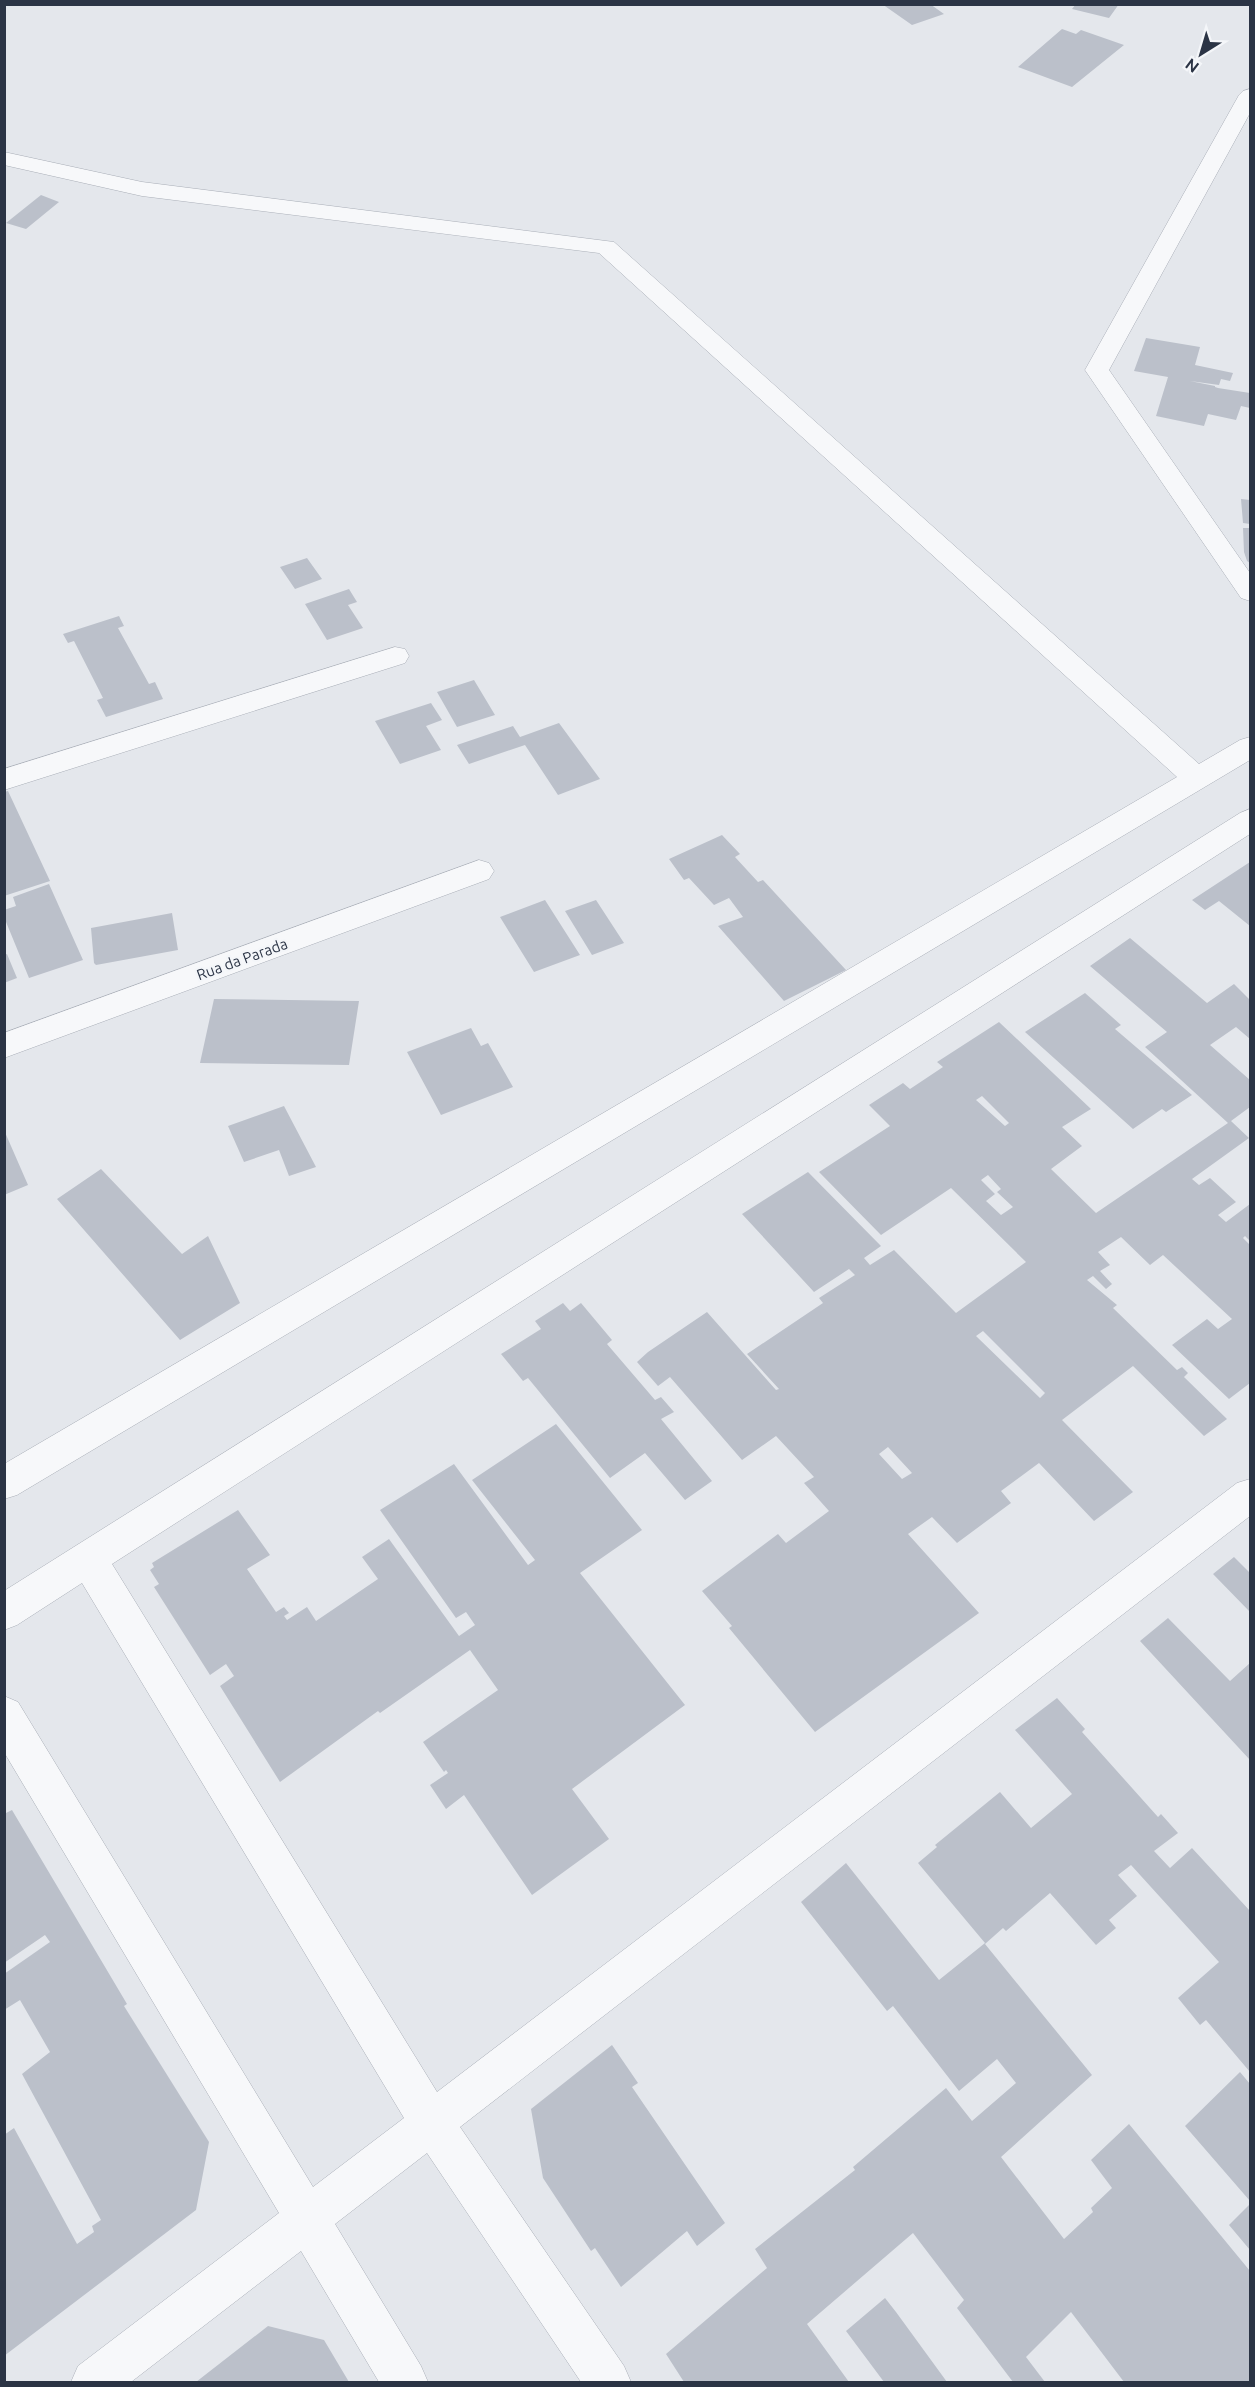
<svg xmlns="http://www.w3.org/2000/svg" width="1255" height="2387" font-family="Ubuntu,sans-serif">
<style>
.building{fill:#bbc0ca;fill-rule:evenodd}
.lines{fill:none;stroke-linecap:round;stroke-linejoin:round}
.minor-casing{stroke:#a9aeb7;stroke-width:1}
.minor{fill:#f7f8fa;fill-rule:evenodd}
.labels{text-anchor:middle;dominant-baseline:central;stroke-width:4.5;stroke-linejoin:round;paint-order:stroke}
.street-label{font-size:15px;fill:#2b3445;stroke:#f4f6f9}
</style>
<rect width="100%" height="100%" fill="#e4e7ec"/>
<!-- building -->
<path class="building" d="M882,4H930L944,14L912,25Z
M1076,4H1119L1109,18L1072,9Z
M1062,29L1076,34L1081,30L1124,45L1072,87L1018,67Z
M41,195L59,202L26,229L6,223Z
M1146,338L1200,347L1195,365L1233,373L1230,381L1221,379L1219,385L1190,381L1215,386V387L1218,388L1250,393V408L1241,406L1236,420L1208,414L1204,426L1156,416L1168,377L1134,371Z
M1241,499L1250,500V524L1243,523Z
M1243,528H1250V563L1247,561L1244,552Z
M307,558L322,579L295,589L280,567Z
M349,589L357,602L348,605L363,628L327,640L305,604Z
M119,616L124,626L118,628L149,684L155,682L163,699L106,717L97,700L103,698L74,641L68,643L63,634Z
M474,680L495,715L457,727L437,692Z
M431,703L442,720L426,726L441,750L400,764L375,721Z
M559,723L600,779L558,795L525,745L469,764L457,745L513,726L520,737Z
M8,791L50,881L4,896V792Z
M722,835L740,854L735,857L758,882L763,880L846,970L784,1001L718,926L743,917L729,898L714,905L689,878L684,880L669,859Z
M1250,862V926L1219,901L1205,910L1192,900Z
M49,884L83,960L29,978L4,917V910L16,906L13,897Z
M545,900L580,955L534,972L500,917Z
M596,900L624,943L592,955L565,911Z
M172,913L178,950L96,965L94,963L91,928Z
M1130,938L1207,1003L1234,984L1250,1000V1039L1236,1027L1210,1045L1250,1080V1107L1231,1121L1249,1138L1192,1179L1199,1185L1210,1178L1236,1202L1218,1215L1226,1222L1250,1204V1241L1245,1236L1243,1238L1250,1245V1383L1229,1399L1172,1345L1207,1319L1218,1329L1232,1319L1163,1255L1150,1265L1121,1237L1098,1252L1110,1265L1100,1271L1112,1284L1106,1289L1093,1276L1087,1280L1117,1305L1113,1308L1177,1370L1182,1367L1188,1373L1184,1377L1227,1419L1204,1436L1133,1366L1062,1420L1133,1492L1094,1521L1039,1463L1001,1491L1011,1503L957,1543L932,1517L908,1534L979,1613L815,1732L729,1628L732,1626L702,1591L778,1534L786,1543L829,1511L804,1483L814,1477L776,1436L742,1460L670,1377L658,1386L637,1362L648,1352L707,1312L776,1390L779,1389L747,1354L823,1303L819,1298L855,1275L849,1269L814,1292L742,1214L808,1172L881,1246L864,1258L870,1265L894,1250L956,1313L1026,1262L951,1188L881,1235L819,1172L890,1126L869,1105L903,1083L910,1089L943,1067L937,1062L999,1022L1091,1109L1062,1127L1082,1146L1051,1169L1096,1213L1228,1123L1145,1047L1167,1032L1090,966ZM982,1096L1009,1123L1005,1126L976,1100ZM988,1175L1001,1189L997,1192L1013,1207L1001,1215L986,1201L995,1194L981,1180ZM983,1331L1045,1393L1040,1398L976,1336ZM888,1447L912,1473L902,1479L879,1454Z
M7,954L17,978L4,983V955Z
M1085,993L1121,1025L1115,1029L1192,1095L1166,1112L1162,1109L1133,1129L1025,1032Z
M214,999L359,1001L349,1065L200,1063Z
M471,1028L481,1046L488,1043L513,1087L441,1115L407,1052Z
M284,1106L316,1167L289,1176L279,1150L244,1162L228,1126Z
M4,1130L28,1185L4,1195Z
M101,1169L182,1254L208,1236L240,1303L180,1340L57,1199Z
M563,1303L570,1311L581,1303L612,1340L607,1344L655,1400L661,1397L674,1412L661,1419L712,1481L685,1500L645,1453L610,1478L528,1378L523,1381L501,1354L541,1329L535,1321Z
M556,1424L642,1530L580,1573L685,1705L572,1789L609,1839L532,1895L464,1795L446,1809L430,1785L448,1773L446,1770L444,1772L423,1742L498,1690L470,1650L380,1713L378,1711L280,1782L220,1686L234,1676L226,1664L210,1675L154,1587L159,1584L150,1570L154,1567L152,1563L238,1510L270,1555L247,1569L276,1612L284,1607L289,1613L284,1616L287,1620L307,1607L316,1621L378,1579L362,1557L389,1539L459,1636L475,1625L466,1612L456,1618L380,1510L454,1464L528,1565L535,1560L472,1480Z
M1234,1557L1250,1573V1612L1213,1574Z
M1168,1618L1230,1681L1250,1663V1760L1140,1641Z
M1057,1698L1085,1729L1082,1732L1158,1817L1161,1814L1178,1833L1154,1851L1170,1868L1192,1848L1250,1911V2072L1206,2020L1200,2025L1178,1998L1219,1962L1131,1865L1118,1875L1137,1896L1109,1920L1116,1928L1096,1945L1050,1893L1006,1931L1003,1928L985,1944L1092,2075L1001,2157L1064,2239L1093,2212L1091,2208L1112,2188L1091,2160L1129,2124L1250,2271V2382H1124L1071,2312L1026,2357L1045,2382H1013L957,2308L964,2300L913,2233L807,2324L849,2382H684L666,2354L767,2268L755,2249L855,2170L853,2167L946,2088L972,2121L1016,2083L997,2059L959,2091L893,2006L887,2011L801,1902L846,1863L939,1980L985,1943L918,1863L937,1847L935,1845L1000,1792L1031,1828L1072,1794L1015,1730Z
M12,1810L127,2004L124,2006L209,2142L196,2210L4,2356V2135L14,2128L77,2244L94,2232L92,2226L101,2220L22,2074L50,2052L20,2000L4,2010V1974L50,1942L45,1935L4,1963V1814Z
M612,2045L638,2083L632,2087L725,2223L697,2246L687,2231L621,2287L595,2248L591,2251L543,2178L531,2109Z
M1240,2072L1250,2084V2201L1185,2126Z
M1250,2204V2250L1229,2225Z
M885,2298L896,2312L947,2382H884L846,2331Z
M268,2326L324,2340L349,2382H196Z"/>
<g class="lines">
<!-- minor casing -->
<g class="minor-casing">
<path id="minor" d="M1250,89V113L1109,370L1250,573V601L1241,598L1085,370L1239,95L1243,91Z
M4,152L142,182L614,242L1199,764L1240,740L1250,737V760L17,1495L4,1499V1464L1177,777L599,253L142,196L4,165Z
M395,647L405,649L409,656L405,663L4,790V769Z
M1250,809V834L112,1564L437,2092L1237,1483L1250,1479V1516L460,2127L624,2366L631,2382H581L427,2153L335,2224L421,2366L428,2382H379L301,2251L131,2382H71L78,2366L279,2213L4,1752V1696L18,1702L313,2187L404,2118L82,1583L17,1625L4,1630V1591L1240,813Z
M479,860L489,863L494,871L489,879L4,1058V1033Z"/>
</g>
<!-- minor -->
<use href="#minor" class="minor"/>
</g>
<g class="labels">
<!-- street labels -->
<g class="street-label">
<text transform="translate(242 959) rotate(-20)">Rua da Parada</text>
</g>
</g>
<!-- border -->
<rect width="1255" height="2387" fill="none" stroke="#2b3445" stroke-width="12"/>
<!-- north arrow -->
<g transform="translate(1201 54) rotate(217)" stroke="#f4f6f9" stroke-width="4.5" paint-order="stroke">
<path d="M0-4.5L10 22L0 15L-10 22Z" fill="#2b3445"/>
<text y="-9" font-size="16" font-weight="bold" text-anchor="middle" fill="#2b3445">N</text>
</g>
</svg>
